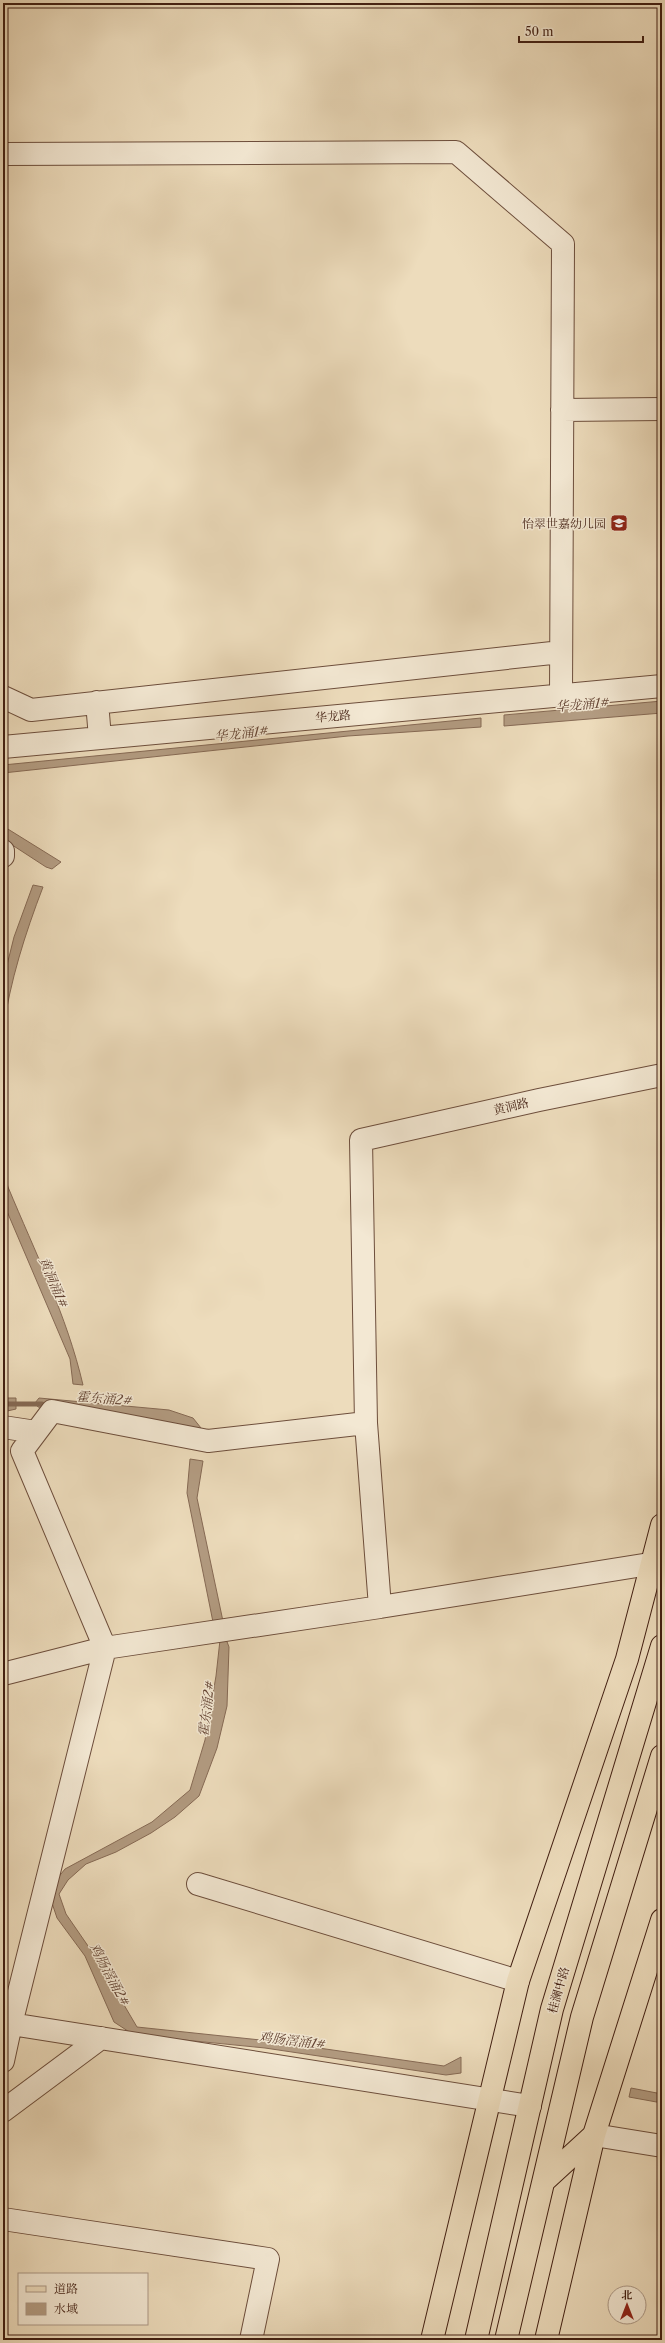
<svg xmlns="http://www.w3.org/2000/svg" width="665" height="2343" font-family="'Libre Caslon Text','Noto Serif SC',serif">
<style>
.water{fill:#b39c82;stroke:#866a55}
.lines{fill:none;stroke-linecap:round;stroke-linejoin:round}
.stream{stroke:#866a55;stroke-width:5}
.minor-casing{stroke:#6d4e3c;stroke-width:24}
.major-casing{stroke:#421f12;stroke-width:24}
.minor{stroke:#f3e8d3;stroke-width:22}
.major{stroke:#eddcbc;stroke-width:22}
.labels{text-anchor:middle;dominant-baseline:central;stroke-width:3;stroke-linejoin:round;paint-order:stroke}
.poi-label{font-size:12px;fill:#421f12;stroke:#f3e8d3;text-anchor:end}
.street-label{font-size:12px;fill:#421f12;stroke:#f3e8d3}
.water-label{font-size:13px;font-style:italic;fill:#644434;stroke:#f3e8d3}
</style>
<rect width="100%" height="100%" fill="#eddcbc"/>
<filter id="stains"><feTurbulence type="fractalNoise" baseFrequency=".005" numOctaves="4"/><feColorMatrix values="0 0 0 0 .2 0 0 0 0 .09 0 0 0 0 .02 0 0 0 .5 -.17"/></filter>
<radialGradient id="worn" r=".72"><stop offset=".6" stop-color="#630" stop-opacity="0"/><stop offset="1" stop-color="#630" stop-opacity=".3"/></radialGradient>
<!-- water -->
<path class="water" d="M662,701V713L504,726V715Z
M481,718V727L348,736L3,773V765Z
M3,826L61,862L52,869L46,867L3,839Z
M33,885L43,887C25,934 10,981 3,1031V981L14,937Z
M3,1168L8,1187C35,1252 67,1316 83,1385L73,1384L70,1359L3,1202Z
M3,1398H16V1409L3,1412Z
M39,1398L169,1410L193,1418L201,1428L191,1434L176,1424L38,1407L35,1403Z
M190,1459L203,1461L197,1498L224,1626L214,1627L187,1493Z
M226,1639L229,1647L227,1706L217,1748L199,1796L175,1817L151,1833L116,1852L86,1864L68,1880L59,1894L66,1914L97,1959L137,2027L270,2041L444,2066L461,2057V2073L446,2075L265,2048L134,2035L114,2022L85,1956L57,1918L51,1900L52,1885L65,1869L152,1822L190,1790L205,1740L216,1676L220,1640Z
M631,2088L662,2094V2103L629,2097Z"/>
<g class="lines">
<!-- stream -->
<path class="stream" d="M3,1404H42"/>
<!-- minor casing -->
<g class="minor-casing">
<path id="minor" d="M3,154L456,152L563,244L561,695
M562,410L662,409
M3,697L31,710L561,652
M97,702L100,738
M3,747L662,686
M3,851V856
M662,1075L539,1100L361,1140L366,1423L380,1607L662,1562
M366,1423L208,1441L52,1411L22,1451L105,1648L380,1607
M3,1427L36,1432
M3,1674L105,1648L11,2024L530,2106
M198,1884L518,1981
M3,2022L11,2024L3,2061
M3,2111L101,2038
M594,2135L662,2146
M3,2219L268,2259L251,2340"/>
</g>
<!-- major casing -->
<g class="major-casing">
<path id="major" d="M544,2181L594,2135
M432,2340L518,1981L627,1659L662,1525
M476,2340L552,2009L662,1646
M506,2340L582,2017L662,1756
M546,2340L594,2135L662,1920"/>
</g>
<!-- minor -->
<use href="#minor" class="minor"/>
<!-- major -->
<use href="#major" class="major"/>
</g>
<!-- icons -->
<defs>
<g id="school-square" transform="scale(0.9)"><rect x="-9" y="-9" width="18" height="18" rx="4" fill="#8f2418" stroke="#f3e8d3"/><path d="M0-5L7-2L0 1L-7-2ZM-4 1L0 2.5L4 1V4Q0 6-4 4Z" fill="#fff"/></g>
</defs>
<g fill-rule="evenodd">
<use href="#school-square" x="619" y="523"/>
</g>
<g class="labels">
<!-- poi labels -->
<g class="poi-label">
<text x="606" y="523">怡翠世嘉幼儿园</text>
</g>
<!-- street labels -->
<g class="street-label">
<text transform="translate(333 716) rotate(-5)">华龙路</text>
<text transform="translate(511 1106) rotate(-13)">黄洞路</text>
<text transform="translate(558 1990) rotate(-74)">桂澜中路</text>
</g>
<!-- water labels -->
<g class="water-label">
<text transform="translate(582 704) rotate(-5)">华龙涌1#</text>
<text transform="translate(241 733) rotate(-6)">华龙涌1#</text>
<text transform="translate(54 1282) rotate(67)">黄洞涌1#</text>
<text transform="translate(104 1398) rotate(5)">霍东涌2#</text>
<text transform="translate(206 1709) rotate(-83)">霍东涌2#</text>
<text transform="translate(110 1974) rotate(62)">鸡肠滘涌2#</text>
<text transform="translate(292 2040) rotate(7)">鸡肠滘涌1#</text>
</g>
</g>
<!-- margin -->
<rect width="665" height="2343" fill="none" stroke="#eddcbc" stroke-width="16"/>
<rect x="4" y="4" width="657" height="2335" fill="none" stroke="#421f12" stroke-width="2"/>
<rect x="8" y="8" width="649" height="2327" fill="none" stroke="#421f12"/>
<!-- legend -->
<rect x="18" y="2273" width="130" height="52" fill="#f3e8d3" stroke="#ac9886"/>
<rect x="26" y="2286" width="20" height="6" fill="#eddcbc" stroke="#ac9886"/>
<text x="54" y="2293" font-size="12" fill="#421f12">道路</text>
<rect x="26" y="2303" width="20" height="12" fill="#b39c82" stroke="#ac9886"/>
<text x="54" y="2313" font-size="12" fill="#421f12">水域</text>
<!-- north arrow -->
<g transform="translate(627 2305)"><circle r="19" fill="#f3e8d3" stroke="#ac9886"/>
<path d="M0-3L7 15L0 10L-7 15Z" fill="#8f2418"/>
<text y="-6" font-size="11" font-weight="bold" text-anchor="middle" fill="#421f12">北</text>
</g>
<!-- scale -->
<path d="M519 36v6h124v-6" fill="none" stroke="#421f12" stroke-width="2"/>
<text x="525" y="36" font-size="12" fill="#421f12" stroke="#f3e8d3" stroke-width="3" paint-order="stroke">50 m</text>
<rect width="100%" height="100%" filter="url(#stains)"/>
<rect width="100%" height="100%" fill="url(#worn)"/>
</svg>
